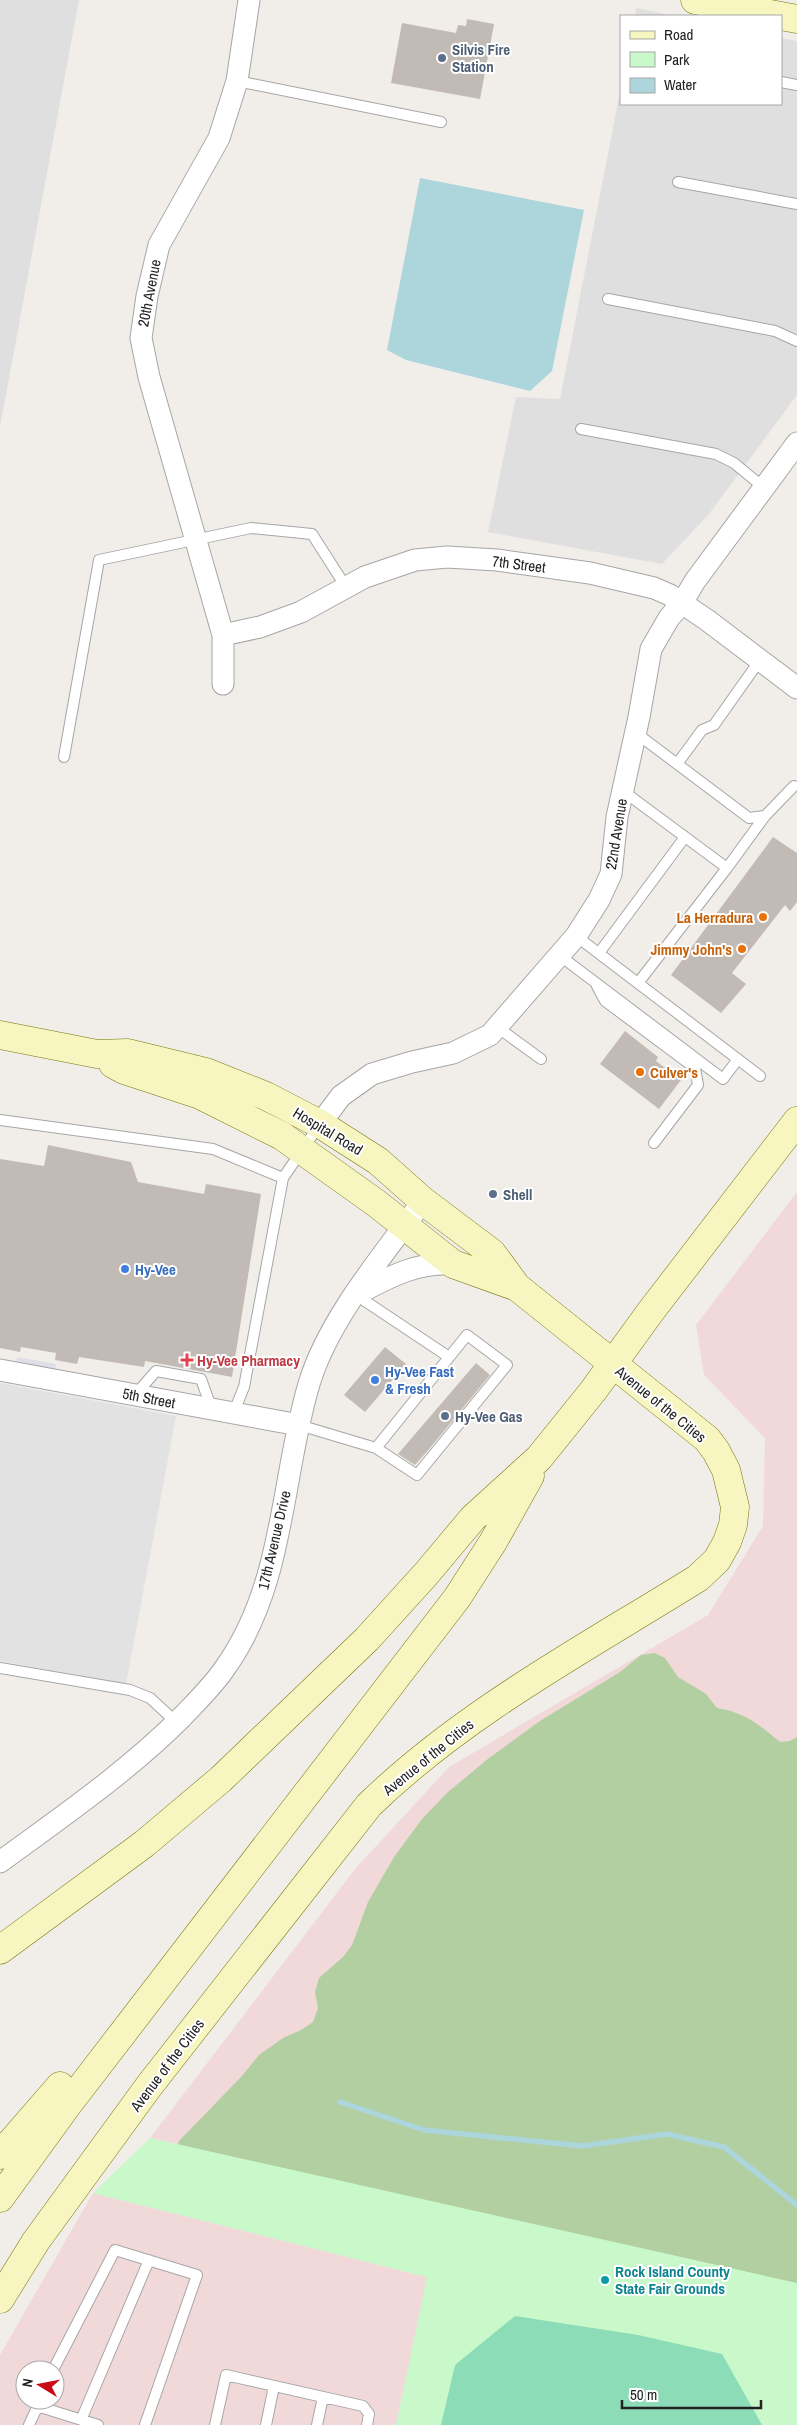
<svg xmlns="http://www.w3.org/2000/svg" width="797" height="2425" font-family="'Archivo Narrow',sans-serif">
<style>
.residential{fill:#e0dfdf}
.commercial{fill:#f1d9da;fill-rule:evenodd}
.forest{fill:#b1cfa0}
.park{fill:#c9f8ca}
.pitch{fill:#8bdcb7}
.parking{fill:#e2e2e2}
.plaza{fill:#dddee7}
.water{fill:#acd5dc}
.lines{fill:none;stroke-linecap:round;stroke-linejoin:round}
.stream{stroke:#acd5dc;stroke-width:5.5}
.building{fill:#c2bab5}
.lane-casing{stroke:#a6a6a6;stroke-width:12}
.street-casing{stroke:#a6a6a6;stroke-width:23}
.secondary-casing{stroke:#73770a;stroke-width:29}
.lane{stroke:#fff;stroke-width:10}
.street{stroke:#fff;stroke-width:21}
.secondary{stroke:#f7f6c1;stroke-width:28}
.service-dot{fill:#5c6f8a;stroke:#fff;stroke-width:2}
.food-dot{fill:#e8710a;stroke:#fff;stroke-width:2}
.shop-dot{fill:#3f7fe0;stroke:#fff;stroke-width:2}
.health-dot{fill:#e0444e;stroke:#fff;stroke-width:2}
.culture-dot{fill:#0f9aa8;stroke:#fff;stroke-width:2}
.labels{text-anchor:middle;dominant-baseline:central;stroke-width:4;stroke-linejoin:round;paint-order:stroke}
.service-label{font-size:15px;font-weight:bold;fill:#4e5e75;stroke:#fff;text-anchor:start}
.street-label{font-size:15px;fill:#222;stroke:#fff}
.food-label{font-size:15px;font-weight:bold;fill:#c56008;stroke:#fff;text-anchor:end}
.shop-label{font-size:15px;font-weight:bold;fill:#366cbe;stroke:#fff;text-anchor:start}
.health-label{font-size:15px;font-weight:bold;fill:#be3a42;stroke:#fff;text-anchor:start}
.culture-label{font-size:15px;font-weight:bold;fill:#0d838f;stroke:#fff;text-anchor:start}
</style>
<rect width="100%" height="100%" fill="#f1eee9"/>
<!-- residential -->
<path class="residential" d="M0,0H79L0,427Z
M636,8L675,16H635Z
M781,38L797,41V395L709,514L662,564L488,532L516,397L560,399L621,87V104H781Z"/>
<!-- commercial -->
<path class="commercial" d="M797,1192V2283L150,2138L355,1869L449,1767L708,1615L763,1526L765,1438L704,1375L696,1325Z
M93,2193L428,2277L396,2425H0V2355ZM25,2370H55V2400H25Z"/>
<!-- forest -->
<path class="forest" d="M655,1653L665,1658L678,1677L706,1694L717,1708C746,1713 758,1724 780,1742L790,1741L797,1737V2346L176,2150L179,2141L241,2077L259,2055L283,2038L301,2030L313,2022L318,2008L315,1992L319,1978L343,1957L352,1945L368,1902L394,1857L422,1819L448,1792L489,1758L540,1721L620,1672L641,1655Z"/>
<!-- park -->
<path class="park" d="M150,2138L797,2283V2425H396L427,2277L93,2193Z"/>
<!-- pitch -->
<path class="pitch" d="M515,2316L638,2335L722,2354L762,2425H441L455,2365Z"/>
<!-- parking -->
<path class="parking" d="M0,1383L176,1416L126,1684L0,1661Z"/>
<!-- plaza -->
<path class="plaza" d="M17,1357L56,1364L51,1391L12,1383Z"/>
<!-- water -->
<path class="water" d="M420,178L584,210L552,371L530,391L406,360L387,350Z"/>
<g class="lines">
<!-- stream -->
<path class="stream" d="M340,2102L424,2130L583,2146L667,2134L724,2147L797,2205"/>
</g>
<!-- building -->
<path class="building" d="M467,19L494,24L480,99L391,83L402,23L456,33L458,25L466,26Z
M773,837L797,853V902L790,911L785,905L732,973L746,984L721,1013L671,975Z
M625,1031L658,1057L656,1061L681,1080L659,1109L600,1064Z
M48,1145L131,1162L138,1182L204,1194L206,1184L261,1194L232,1377L145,1361L144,1367L79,1357L77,1364L55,1360L56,1353L21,1347L20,1352L0,1348V1159L44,1166Z
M385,1347L406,1364L365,1412L344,1395Z
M476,1363L490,1375L430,1448L415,1465L398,1454Z"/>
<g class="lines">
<!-- lane casing -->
<g class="lane-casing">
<path id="lane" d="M237,81L441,122
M781,82L797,85
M678,182L797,204
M608,299L775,331L797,341
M581,429L716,454L734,463L763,487
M636,733L749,818L765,816
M64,757L99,560L251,528L312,534L346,587
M677,764L702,730L714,725L760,660
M623,791L727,868L638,983
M727,868L765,816L794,786
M576,936L760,1076
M599,953L685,837
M559,955L723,1079L738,1059
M597,986L605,1001L695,1068L698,1085L654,1143
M497,1027L541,1059
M0,1120L213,1149L283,1178
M356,1295L449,1357
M136,1394L156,1371L201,1379L212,1410
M233,1414L244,1387L283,1178L320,1124
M299,1425L376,1448L417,1475L507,1365L467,1335L376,1448
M0,1668L130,1690L150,1698L176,1722
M53,2370L115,2250L197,2275L145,2425
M37,2406L98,2425
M81,2420L149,2260
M29,2425L40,2401
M215,2425L226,2375L363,2406L369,2414L367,2425
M266,2425L274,2386
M317,2425L323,2397"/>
</g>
<!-- street casing -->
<g class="street-casing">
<path id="street" d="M223,635L260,627L301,612L365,577L415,560L447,557L497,560L590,573L654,588L670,595L707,620L797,688
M223,684V635L149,377L141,338L147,296L159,245L219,138L237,81L249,0
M320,1124L341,1096L372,1074L412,1062L453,1053L490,1035L576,936L599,900L611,874L617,817L639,717L651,649L669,618L682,603L695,581L797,443
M361,1292C391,1276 418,1262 453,1264
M0,1370L299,1425
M0,1862C63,1816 127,1772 182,1717C197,1701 213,1686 225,1668C285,1584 281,1478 309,1384C328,1320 383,1255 423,1201"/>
</g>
<!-- secondary casing -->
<g class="secondary-casing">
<path id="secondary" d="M695,0L797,19
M0,1035L97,1054L128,1053L206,1072L266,1096L320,1124L378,1161L423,1201L492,1253L517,1287L707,1439L716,1451L726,1470L735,1507L733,1525L727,1542L717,1560L698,1578C586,1648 465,1712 369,1805L149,2086L36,2241L0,2299
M113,1064L124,1070L200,1095L282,1136L376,1203L453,1264L517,1287
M0,1950L144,1844L221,1779L367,1639L426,1574L473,1518L539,1458L593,1391L651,1311L797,1121
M0,2155L60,2086
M0,2198L66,2107L457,1598L493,1542L530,1476"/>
</g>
<!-- lane -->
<use href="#lane" class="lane"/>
<!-- street -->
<use href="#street" class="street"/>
<!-- secondary -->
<use href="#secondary" class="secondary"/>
</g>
<!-- markers -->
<g class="service-dot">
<circle cx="442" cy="58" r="5"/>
<circle cx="493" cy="1194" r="5"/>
<circle cx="445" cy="1416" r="5"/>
</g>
<g class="food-dot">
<circle cx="763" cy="917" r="5"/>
<circle cx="742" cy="949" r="5"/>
<circle cx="640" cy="1072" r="5"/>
</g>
<g class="shop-dot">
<circle cx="125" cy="1269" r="5"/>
<circle cx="375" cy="1380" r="5"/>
</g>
<path class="health-dot" d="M184.5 1352.5h5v5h5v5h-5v5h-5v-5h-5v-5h5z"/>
<circle class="culture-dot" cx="605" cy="2280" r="5"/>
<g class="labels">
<!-- service labels -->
<g class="service-label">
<text x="452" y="49">Silvis Fire<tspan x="452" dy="17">Station</tspan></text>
<text x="503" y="1194">Shell</text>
<text x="455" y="1416">Hy-Vee Gas</text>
</g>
<!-- street labels -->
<g class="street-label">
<text transform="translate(149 293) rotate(-79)">20th Avenue</text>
<text transform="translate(519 564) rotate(7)">7th Street</text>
<text transform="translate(616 834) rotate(-81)">22nd Avenue</text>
<text transform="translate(328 1131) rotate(31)">Hospital Road</text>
<text transform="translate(149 1398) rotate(11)">5th Street</text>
<text transform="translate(661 1404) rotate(39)">Avenue of the Cities</text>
<text transform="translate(274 1540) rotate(-77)">17th Avenue Drive</text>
<text transform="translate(428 1757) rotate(-39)">Avenue of the Cities</text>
<text transform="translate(167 2065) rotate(-53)">Avenue of the Cities</text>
</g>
<!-- food labels -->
<g class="food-label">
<text x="753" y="917">La Herradura</text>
<text x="732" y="949">Jimmy John's</text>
<text x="650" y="1072" text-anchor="start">Culver's</text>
</g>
<!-- shop labels -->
<g class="shop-label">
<text x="135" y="1269">Hy-Vee</text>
<text x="385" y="1371">Hy-Vee Fast<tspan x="385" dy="17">&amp; Fresh</tspan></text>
</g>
<!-- health labels -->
<g class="health-label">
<text x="197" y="1360">Hy-Vee Pharmacy</text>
</g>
<!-- culture labels -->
<g class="culture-label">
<text x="615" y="2271">Rock Island County<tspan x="615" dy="17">State Fair Grounds</tspan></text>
</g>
</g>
<!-- legend -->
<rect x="620" y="15" width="162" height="90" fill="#ffffff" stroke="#a7a7a7"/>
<rect x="630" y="31" width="25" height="8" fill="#f7f6c1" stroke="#a7a7a7"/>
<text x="664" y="40" font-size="15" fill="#222222">Road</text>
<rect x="630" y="52" width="25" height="15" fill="#c9f8ca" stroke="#a7a7a7"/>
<text x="664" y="65" font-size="15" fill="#222222">Park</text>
<rect x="630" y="78" width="25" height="15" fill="#acd5dc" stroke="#a7a7a7"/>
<text x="664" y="90" font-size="15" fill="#222222">Water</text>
<!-- north arrow -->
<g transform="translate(40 2385) rotate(280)"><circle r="24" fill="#ffffff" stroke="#a7a7a7"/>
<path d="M0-4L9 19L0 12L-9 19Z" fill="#ca0916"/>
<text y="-8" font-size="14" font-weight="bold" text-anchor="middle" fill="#222222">N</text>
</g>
<!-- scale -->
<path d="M622 2400v8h139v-8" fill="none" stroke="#222222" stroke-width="2.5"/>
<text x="630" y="2400" font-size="15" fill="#222222" stroke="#ffffff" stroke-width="4" paint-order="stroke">50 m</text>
</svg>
